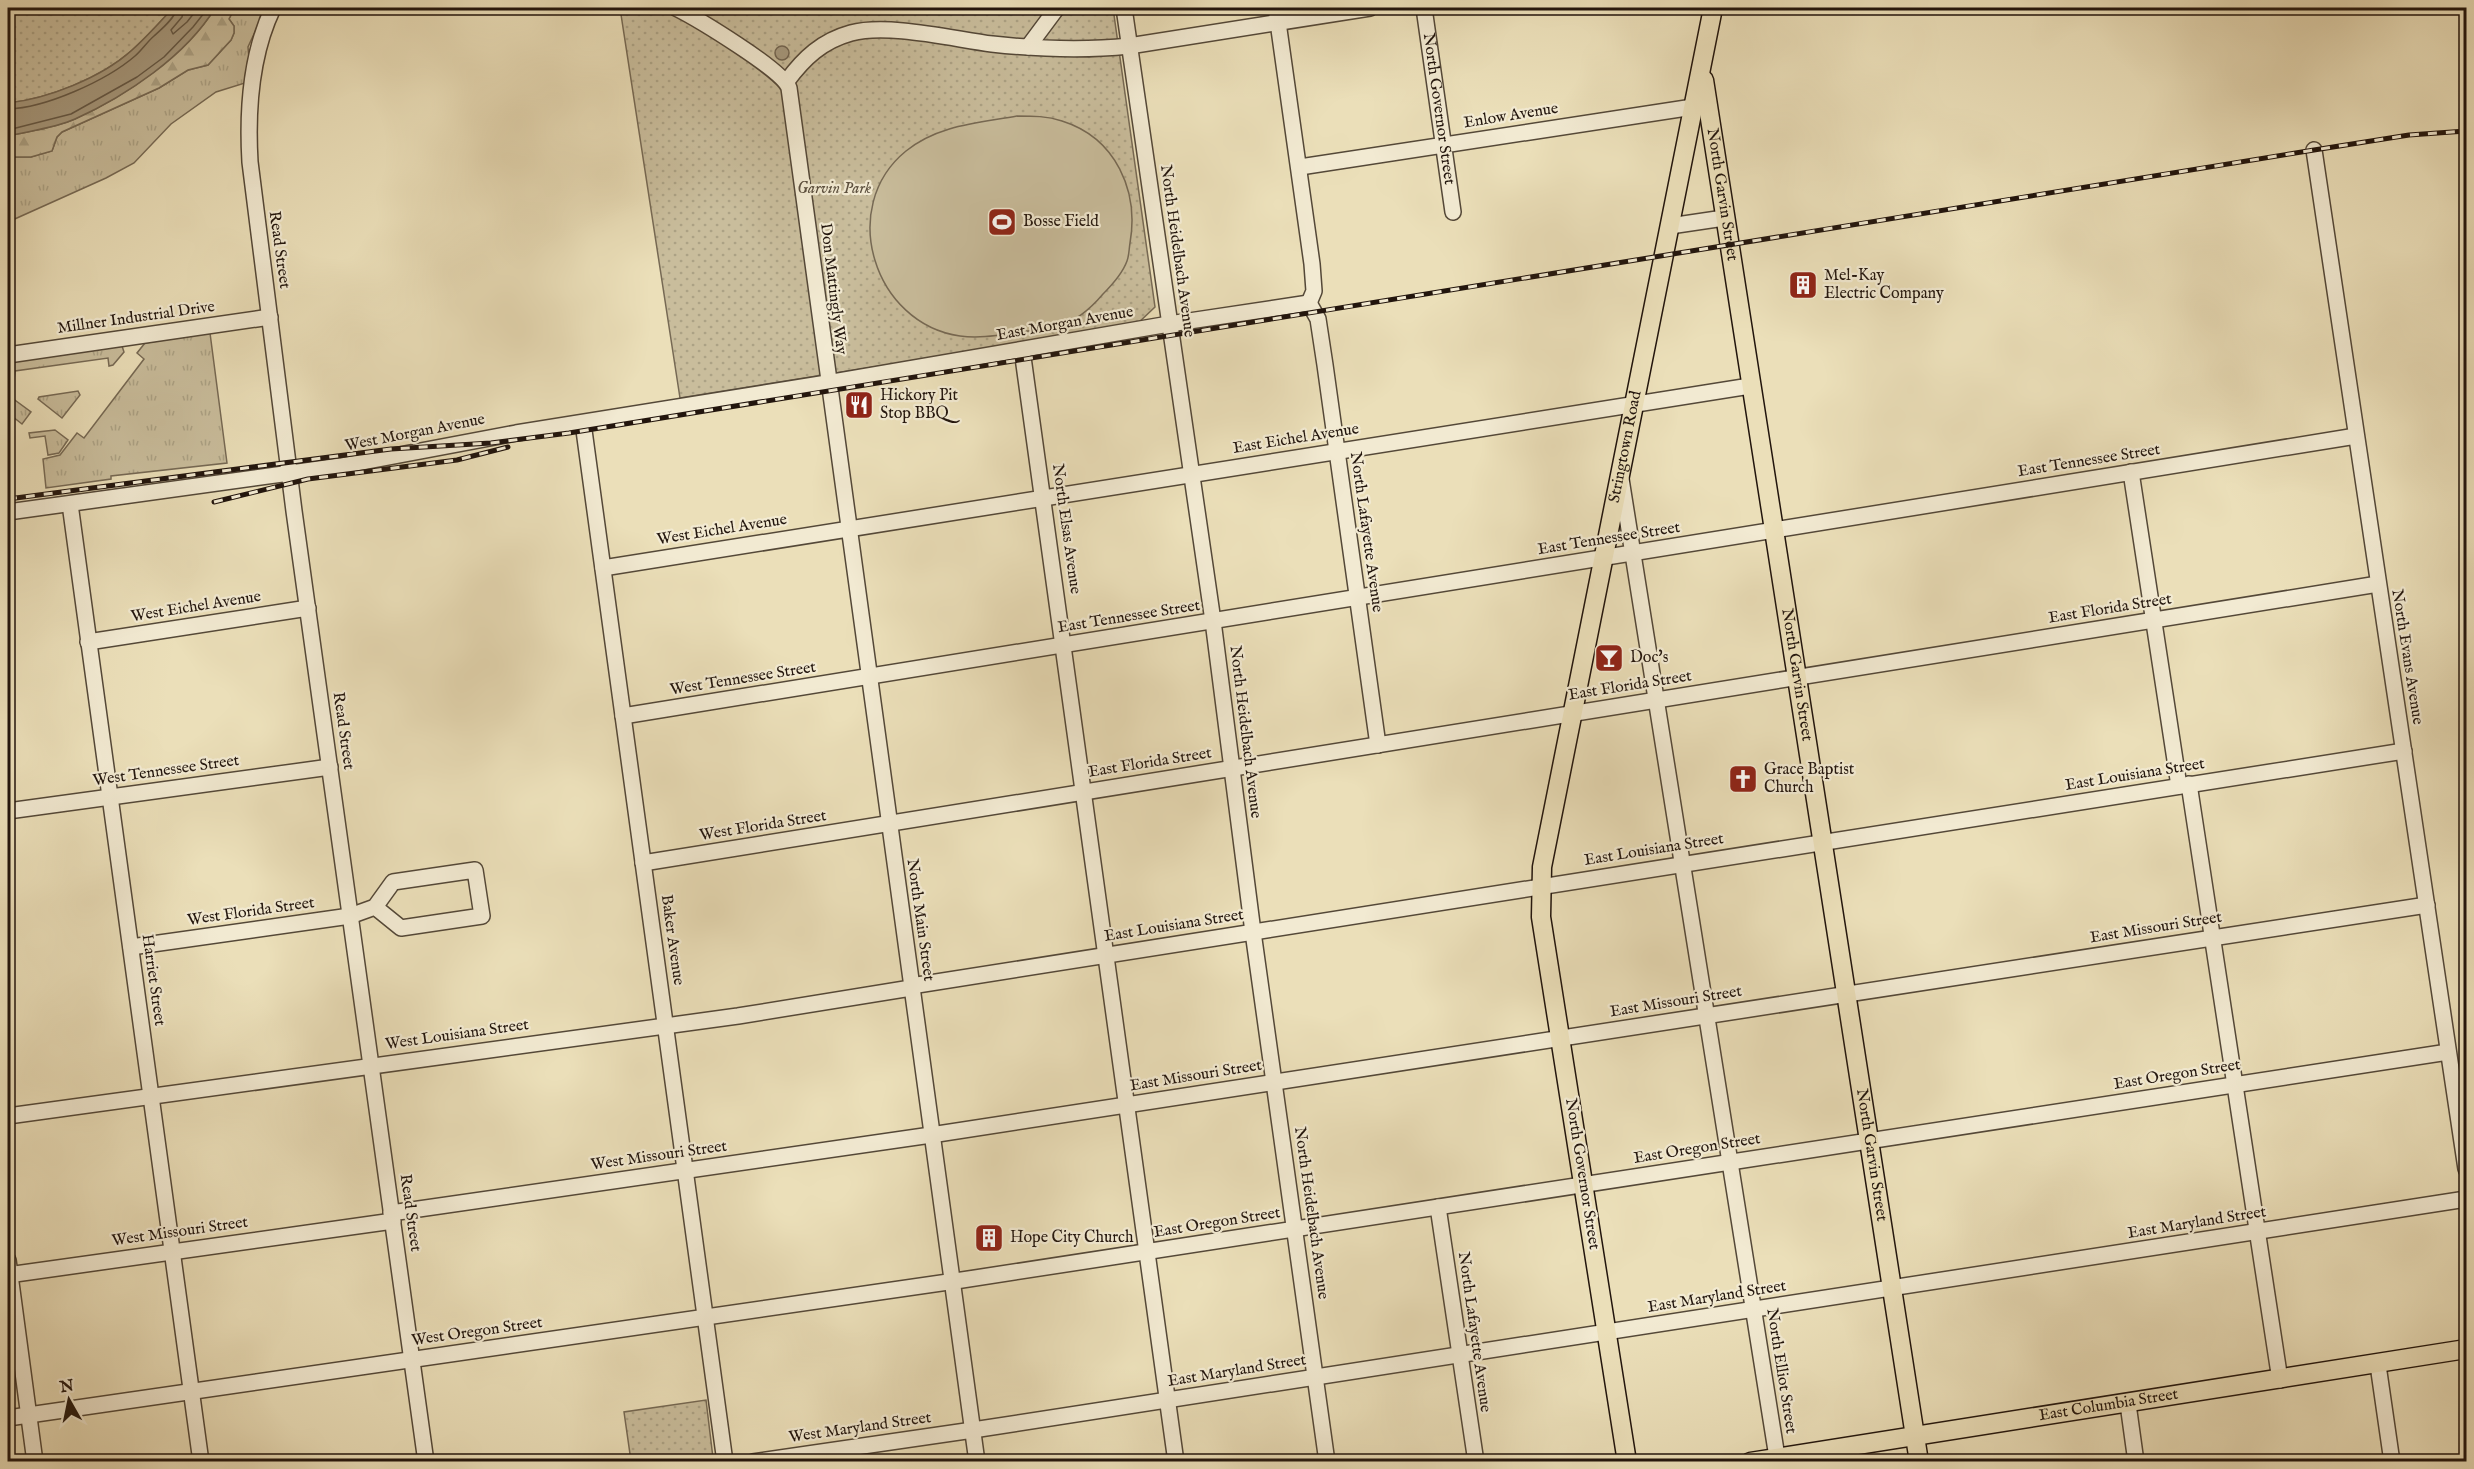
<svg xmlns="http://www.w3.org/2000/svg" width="2474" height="1469" font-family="'IM FELL English',serif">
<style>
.grass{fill:url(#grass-tufts);stroke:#766954;stroke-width:1.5}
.forest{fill:url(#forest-firs);stroke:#766954;stroke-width:1.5}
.park{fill:url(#park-dots);stroke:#766954;stroke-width:1.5}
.pitch{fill:#c9bd9c;stroke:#766954;stroke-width:1.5}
.water{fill:#a79a7f;stroke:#726551;stroke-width:1.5}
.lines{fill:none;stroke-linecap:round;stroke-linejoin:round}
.shore{stroke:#645846;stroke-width:1.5}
.minor-casing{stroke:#544838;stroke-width:18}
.major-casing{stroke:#22150d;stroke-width:21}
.minor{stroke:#f2ead2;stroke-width:15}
.major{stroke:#ebdfb9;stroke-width:18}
.rail-casing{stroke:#22150d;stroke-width:5}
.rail{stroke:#f2ead2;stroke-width:3;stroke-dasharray:9;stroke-linecap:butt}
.labels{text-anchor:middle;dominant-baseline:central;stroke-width:4.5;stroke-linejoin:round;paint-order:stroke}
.street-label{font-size:16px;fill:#22150d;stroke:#f2ead2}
.park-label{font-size:16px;font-style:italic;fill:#5c503f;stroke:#f2ead2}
.poi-label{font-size:16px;fill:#22150d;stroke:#f2ead2;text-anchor:start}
</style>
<defs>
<pattern id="grass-tufts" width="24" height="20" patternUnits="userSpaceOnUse" patternTransform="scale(1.5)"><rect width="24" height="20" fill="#c9bd9c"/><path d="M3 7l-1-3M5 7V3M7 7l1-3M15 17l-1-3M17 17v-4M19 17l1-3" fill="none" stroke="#aca285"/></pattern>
<pattern id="forest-firs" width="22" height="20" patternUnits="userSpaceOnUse" patternTransform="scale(1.5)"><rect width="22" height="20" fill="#c9bd9c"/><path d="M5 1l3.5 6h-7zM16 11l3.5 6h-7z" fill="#aca285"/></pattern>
<pattern id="park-dots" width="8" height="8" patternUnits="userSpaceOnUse" patternTransform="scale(1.5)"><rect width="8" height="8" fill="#c9bd9c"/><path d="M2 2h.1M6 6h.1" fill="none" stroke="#aca285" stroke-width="1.8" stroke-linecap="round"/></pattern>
</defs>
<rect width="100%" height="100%" fill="#ebdfb9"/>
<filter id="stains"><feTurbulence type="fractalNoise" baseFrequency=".00333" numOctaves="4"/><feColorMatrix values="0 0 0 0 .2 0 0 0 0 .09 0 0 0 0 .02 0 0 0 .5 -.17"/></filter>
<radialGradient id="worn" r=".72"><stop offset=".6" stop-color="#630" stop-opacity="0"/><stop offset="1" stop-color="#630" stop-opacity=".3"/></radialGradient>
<!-- grass -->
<path class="grass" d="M234,8H266L248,47L249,59L245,83L216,92L171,124L134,163L106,178L8,222V157H31L52,151L57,137L62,132L159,88L188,70L208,65L231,40L234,33V26L229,19Z
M210,333L227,463L111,476V479L46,488L43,459L60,455L77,433L84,438L144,359L137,353L145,343Z
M122,346L124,352L113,365L109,366L108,358L15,371L14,380L8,378V362Z
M78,391L80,395L62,418L38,399L39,397Z
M8,395L31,412L22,424L8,413Z
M55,430L68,440L59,453L48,455L45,436L30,438L29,433Z"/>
<!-- forest -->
<path class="forest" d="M215,8H235L229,19L234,26V33L231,40L208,65L188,70L159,88L62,132L57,137L52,151L31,157H8V136C29,131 55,128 75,119C124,97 186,55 215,8Z"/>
<!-- park -->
<path class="park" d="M8,8H173C160,22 146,38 131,51C100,78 47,99 8,103Z
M620,8H1113L1155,307L1136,325L680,398Z
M706,1400L713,1458L687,1462L631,1461L624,1412Z"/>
<!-- pitch -->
<path class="pitch" d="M1017,116C1033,116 1047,116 1062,121C1116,138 1139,191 1130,243C1129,249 1129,256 1127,261C1123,272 1111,286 1103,294C1092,307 1076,321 1059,326C1047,330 1032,330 1019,332C999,335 980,339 960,336C874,324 837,207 906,151C938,125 978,123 1017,116Z"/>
<!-- water -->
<path class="water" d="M173,8H215C186,56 126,96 75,119C55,128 29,131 8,136V103C47,99 101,78 131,51C146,38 160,22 173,8Z
M775 53a7 7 0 1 1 14 0a7 7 0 1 1-14 0Z"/>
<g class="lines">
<!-- shore -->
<path class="shore" d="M184,8L182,17L171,30L173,34L187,22L198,8
M8,109C45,108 106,81 135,56C142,50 147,42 154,36C162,29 175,18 177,8
M8,130L71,114L137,77L164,57L193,27L208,8"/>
<!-- minor casing -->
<g class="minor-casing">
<g id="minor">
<path d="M273,8C251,54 247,111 250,162L294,511L426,1462"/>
<path d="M676,8C696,18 783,70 789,88L977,1462"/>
<path d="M1124,8L1213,621L1253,932L1327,1462"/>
<path d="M1276,8L1312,264L1314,291L1309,303"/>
<path id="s1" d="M1424,8L1453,212"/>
<path d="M1028,47L1057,8"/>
<path d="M787,81C804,58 822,41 851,33C888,23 953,39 992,44C1038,49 1082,51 1129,46L1370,8"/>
<path d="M2314,150L2466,1169"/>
<path d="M1300,167L1693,107"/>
<path d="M1670,226L1724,218"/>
<path d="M1309,303L1318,319L1325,365L1378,745"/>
<path d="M1022,350L1176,1462"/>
<path d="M8,355L270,317"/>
<path d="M583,423L725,1462"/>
<path d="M2131,472L2179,786"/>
<path d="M1621,479L1777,1457"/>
<path d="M70,504L201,1462"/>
<path d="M8,512L341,466L516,433L827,383L1169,324L1309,303"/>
<path d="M603,568L1750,386"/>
<path d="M88,642L308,608"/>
<path d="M623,716L2356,436"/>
<path d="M2189,784L2280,1380"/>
<path d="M8,811L330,767"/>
<path d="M643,863L2378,584"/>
<path d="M131,947L350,916L375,907L393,882L475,870L482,916L401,928L375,907"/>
<path d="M911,986L2404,751"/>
<path d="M8,1116L738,1016L911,988"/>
<path d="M1438,1207L1476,1462"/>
<path d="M391,1213L931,1135L2427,905"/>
<path d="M8,1260L35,1462"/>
<path d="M8,1275L393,1221"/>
<path d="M2378,1365L2392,1462"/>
<path d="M2128,1404L2136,1462"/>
<path d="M8,1418L962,1280L2448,1052"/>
<path d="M753,1462L973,1430L2466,1199"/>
</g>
</g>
<!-- major casing -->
<g class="major-casing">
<g id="major">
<path id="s2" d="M1704,80L1919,1462"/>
<path id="s3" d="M1627,1462L1541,917L1542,867L1713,8"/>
<path id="s4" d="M1750,1462L2466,1349"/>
</g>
</g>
<!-- minor -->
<use href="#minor" class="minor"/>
<!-- major -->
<use href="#major" class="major"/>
<!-- rail casing -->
<g class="rail-casing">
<path id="rail" d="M8,499L391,449L491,443L569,433L2314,150L2409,135L2466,131
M214,502L308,479L457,460L508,447"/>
</g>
<!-- rail -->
<use href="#rail" class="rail"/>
</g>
<!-- icons -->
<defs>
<g id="stadium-square" transform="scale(1.5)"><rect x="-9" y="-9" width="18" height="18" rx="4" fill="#8f2418" stroke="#f2ead2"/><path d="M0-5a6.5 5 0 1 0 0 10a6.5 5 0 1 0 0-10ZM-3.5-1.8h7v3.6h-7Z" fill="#fff"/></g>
<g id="building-square" transform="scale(1.5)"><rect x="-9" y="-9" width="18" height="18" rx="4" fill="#8f2418" stroke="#f2ead2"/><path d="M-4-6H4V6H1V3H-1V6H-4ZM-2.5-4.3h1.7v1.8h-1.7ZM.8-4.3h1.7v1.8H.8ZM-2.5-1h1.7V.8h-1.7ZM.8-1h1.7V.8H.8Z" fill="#fff"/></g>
<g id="restaurant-square" transform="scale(1.5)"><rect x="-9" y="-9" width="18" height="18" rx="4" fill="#8f2418" stroke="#f2ead2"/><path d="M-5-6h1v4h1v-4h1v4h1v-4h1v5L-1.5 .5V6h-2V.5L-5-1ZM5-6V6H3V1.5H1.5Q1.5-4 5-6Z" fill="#fff"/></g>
<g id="bar-square" transform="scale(1.5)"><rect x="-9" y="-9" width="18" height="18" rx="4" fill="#8f2418" stroke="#f2ead2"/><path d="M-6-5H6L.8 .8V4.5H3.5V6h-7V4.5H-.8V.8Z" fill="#fff"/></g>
<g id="church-square" transform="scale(1.5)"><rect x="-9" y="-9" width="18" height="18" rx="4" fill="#8f2418" stroke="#f2ead2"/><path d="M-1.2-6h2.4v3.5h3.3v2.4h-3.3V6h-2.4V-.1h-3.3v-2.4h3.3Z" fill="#fff"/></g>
</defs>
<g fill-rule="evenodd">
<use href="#stadium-square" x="1002" y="222"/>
<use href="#building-square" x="1803" y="285"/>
<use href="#restaurant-square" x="859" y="405"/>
<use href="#bar-square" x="1609" y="658"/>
<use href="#church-square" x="1743" y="779"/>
<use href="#building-square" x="989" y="1238"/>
</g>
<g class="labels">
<!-- street labels -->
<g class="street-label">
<text stroke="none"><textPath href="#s1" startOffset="102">North Governor Street</textPath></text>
<text transform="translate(1511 116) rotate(-9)">Enlow Avenue</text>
<text stroke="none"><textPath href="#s2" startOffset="116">North Garvin Street</textPath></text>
<text transform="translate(279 250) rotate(82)">Read Street</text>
<text transform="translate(1177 251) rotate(82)">North Heidelbach Avenue</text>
<text transform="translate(833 289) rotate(83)">Don Mattingly Way</text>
<text transform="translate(136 318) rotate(-8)">Millner Industrial Drive</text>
<text transform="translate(1065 324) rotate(-10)">East Morgan Avenue</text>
<text transform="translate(415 433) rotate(-11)">West Morgan Avenue</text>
<text transform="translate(1296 439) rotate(-9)">East Eichel Avenue</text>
<text stroke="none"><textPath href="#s3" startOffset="1030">Stringtown Road</textPath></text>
<text transform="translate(2089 461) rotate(-9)">East Tennessee Street</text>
<text transform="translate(1066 529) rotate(82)">North Elsas Avenue</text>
<text transform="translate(722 530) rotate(-9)">West Eichel Avenue</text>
<text transform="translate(1366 532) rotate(82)">North Lafayette Avenue</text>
<text transform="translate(1609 539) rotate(-9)">East Tennessee Street</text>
<text transform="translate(196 607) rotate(-9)">West Eichel Avenue</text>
<text transform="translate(2110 609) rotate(-9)">East Florida Street</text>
<text transform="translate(1129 617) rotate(-9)">East Tennessee Street</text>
<text transform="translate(2407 657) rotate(81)">North Evans Avenue</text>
<text stroke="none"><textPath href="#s2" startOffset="602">North Garvin Street</textPath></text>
<text transform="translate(743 679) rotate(-9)">West Tennessee Street</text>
<text transform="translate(1630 686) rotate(-9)">East Florida Street</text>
<text transform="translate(343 731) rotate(82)">Read Street</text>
<text transform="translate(1245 732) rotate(83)">North Heidelbach Avenue</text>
<text transform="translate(1150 763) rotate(-9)">East Florida Street</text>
<text transform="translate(166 771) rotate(-8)">West Tennessee Street</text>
<text transform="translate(2135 775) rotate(-9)">East Louisiana Street</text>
<text transform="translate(763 826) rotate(-9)">West Florida Street</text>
<text transform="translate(1654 850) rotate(-9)">East Louisiana Street</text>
<text transform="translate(251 912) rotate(-8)">West Florida Street</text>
<text transform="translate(920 920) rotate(82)">North Main Street</text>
<text transform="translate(1174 926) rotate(-9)">East Louisiana Street</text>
<text transform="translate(2156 928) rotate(-9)">East Missouri Street</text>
<text transform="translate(672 940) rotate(82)">Baker Avenue</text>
<text transform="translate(153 980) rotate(82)">Harriet Street</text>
<text transform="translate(1676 1002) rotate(-9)">East Missouri Street</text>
<text transform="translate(457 1035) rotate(-8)">West Louisiana Street</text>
<text transform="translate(2177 1075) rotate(-9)">East Oregon Street</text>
<text transform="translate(1196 1076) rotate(-9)">East Missouri Street</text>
<text transform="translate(1697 1149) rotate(-9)">East Oregon Street</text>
<text stroke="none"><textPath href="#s2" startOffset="1088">North Garvin Street</textPath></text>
<text transform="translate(659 1156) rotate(-8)">West Missouri Street</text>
<text transform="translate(1582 1174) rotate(81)">North Governor Street</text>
<text transform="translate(410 1213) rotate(82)">Read Street</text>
<text transform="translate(1311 1213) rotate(82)">North Heidelbach Avenue</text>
<text transform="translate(1217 1223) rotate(-9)">East Oregon Street</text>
<text transform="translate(2197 1223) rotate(-9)">East Maryland Street</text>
<text transform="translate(180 1232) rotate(-8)">West Missouri Street</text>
<text transform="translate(1717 1297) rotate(-9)">East Maryland Street</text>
<text transform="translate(477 1332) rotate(-8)">West Oregon Street</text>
<text transform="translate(1474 1332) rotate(82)">North Lafayette Avenue</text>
<text transform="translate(1237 1371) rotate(-9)">East Maryland Street</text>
<text transform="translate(1781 1371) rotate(81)">North Elliot Street</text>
<text stroke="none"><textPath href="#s4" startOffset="363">East Columbia Street</textPath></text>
<text transform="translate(860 1428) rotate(-8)">West Maryland Street</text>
</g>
<!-- park labels -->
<g class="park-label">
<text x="834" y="189">Garvin Park</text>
</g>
<!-- poi labels -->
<g class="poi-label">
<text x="1023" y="222">Bosse Field</text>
<text x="1824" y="276">Mel-Kay<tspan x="1824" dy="18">Electric Company</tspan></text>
<text x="880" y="396">Hickory Pit<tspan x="880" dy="18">Stop BBQ</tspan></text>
<text x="1630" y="658">Doc's</text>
<text x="1764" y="770">Grace Baptist<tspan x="1764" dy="18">Church</tspan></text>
<text x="1010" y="1238">Hope City Church</text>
</g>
</g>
<!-- margin -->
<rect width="2474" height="1469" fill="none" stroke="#ebdfb9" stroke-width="30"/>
<rect x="9" y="9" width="2456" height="1451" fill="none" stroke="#22150d" stroke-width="3"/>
<rect x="15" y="15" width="2444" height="1439" fill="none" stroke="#22150d" stroke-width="1.5"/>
<!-- north arrow -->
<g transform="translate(69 1400) rotate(351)" stroke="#f2ead2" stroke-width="4.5" paint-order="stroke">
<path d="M0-4.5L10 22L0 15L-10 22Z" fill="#22150d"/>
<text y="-9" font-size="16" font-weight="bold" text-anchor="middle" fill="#22150d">N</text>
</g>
<rect width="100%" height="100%" filter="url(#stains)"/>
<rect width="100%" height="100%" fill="url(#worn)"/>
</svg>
